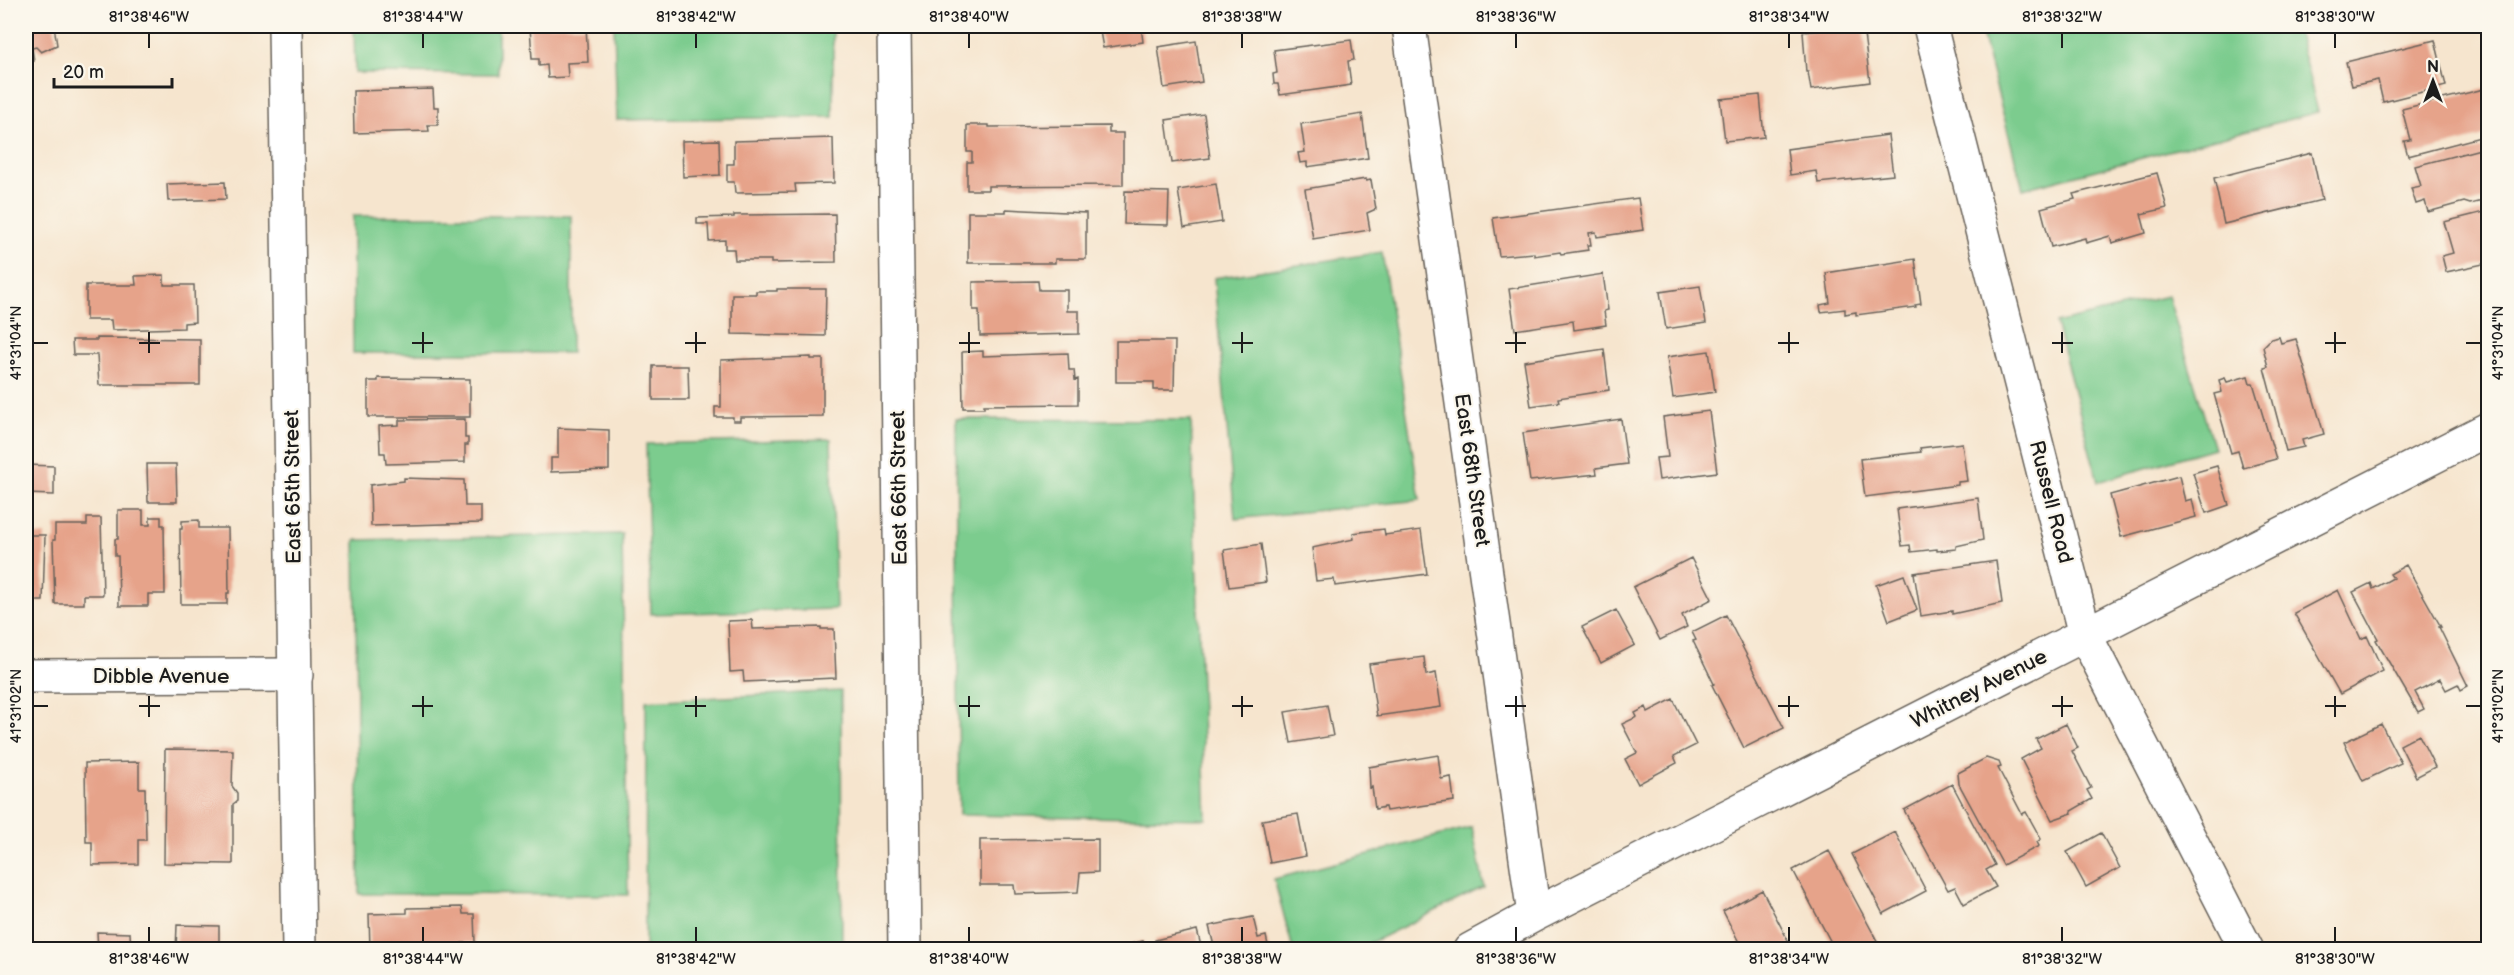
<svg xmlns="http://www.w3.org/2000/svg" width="2514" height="975" font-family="'Balsamiq Sans',sans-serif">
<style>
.green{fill:#7bcc8e;stroke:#4c7455;stroke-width:1.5}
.building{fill:#e6a38a}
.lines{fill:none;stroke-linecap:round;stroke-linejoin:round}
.minor-casing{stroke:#68625a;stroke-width:36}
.tertiary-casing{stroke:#68625a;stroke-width:36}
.minor{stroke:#fff;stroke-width:33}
.tertiary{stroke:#fff;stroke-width:33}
.ticks{fill:none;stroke:#1c1c1c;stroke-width:2}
.labels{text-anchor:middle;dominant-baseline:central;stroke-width:4.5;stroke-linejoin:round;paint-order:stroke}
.street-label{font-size:21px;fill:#1c1c1c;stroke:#fbf7ec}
.neatline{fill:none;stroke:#1c1c1c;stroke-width:2}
.ticks-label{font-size:15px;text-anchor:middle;fill:#1c1c1c}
</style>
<rect width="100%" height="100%" fill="#fbf7ec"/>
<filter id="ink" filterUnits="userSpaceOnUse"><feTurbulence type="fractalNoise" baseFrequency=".0167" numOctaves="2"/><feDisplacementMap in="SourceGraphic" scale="12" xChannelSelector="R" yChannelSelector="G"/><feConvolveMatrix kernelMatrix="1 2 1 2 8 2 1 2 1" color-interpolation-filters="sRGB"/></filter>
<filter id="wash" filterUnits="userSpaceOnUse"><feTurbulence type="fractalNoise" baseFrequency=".008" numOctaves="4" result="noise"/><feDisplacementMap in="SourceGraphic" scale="24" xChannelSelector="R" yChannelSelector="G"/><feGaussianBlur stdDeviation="1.35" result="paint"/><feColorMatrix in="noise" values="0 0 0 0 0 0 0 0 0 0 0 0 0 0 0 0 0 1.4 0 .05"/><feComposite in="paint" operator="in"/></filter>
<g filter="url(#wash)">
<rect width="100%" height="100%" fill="#f6e5ce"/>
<!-- green -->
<path class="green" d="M354,26H498V74L355,73Z
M614,26H833V117L617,120Z
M1980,26H2296L2318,112L2023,189Z
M353,216H571V353H353Z
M1382,252L1420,500L1235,519L1214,278Z
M2168,296L2214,448L2098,482L2056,323Z
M956,419L1191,420L1206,819L959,815Z
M831,439L836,609L651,614L646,444Z
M622,534L628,895L359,894L355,540Z
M841,691L842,949H645L646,701Z
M1472,827L1484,887L1358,949H1293L1274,879Z"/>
<g id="blocks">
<!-- building -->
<path class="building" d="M26,26H54L57,45L41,52L36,47L32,48L34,61L26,62Z
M530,26H586L588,62L567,63L568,77L548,78L547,65L539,66V59H532Z
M1099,26H1141L1143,42L1103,48Z
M1863,26L1870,82L1811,90L1808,72H1806L1803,32Z
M1351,40L1354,60L1348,61L1351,85L1280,95L1278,84H1274L1273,74L1277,73L1274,50Z
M2435,40L2446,86L2383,102L2378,80L2352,86L2346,62Z
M1196,41L1202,82L1164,88L1158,47Z
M2488,88V135L2408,156L2404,141L2410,140L2402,109Z
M433,89L434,107H438V125H428L429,131L354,133L353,91Z
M1760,95L1764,137L1725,141L1720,99Z
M1204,114L1210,158L1172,163L1166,120Z
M1362,114L1368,158L1307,167V162L1300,163L1298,153L1305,152L1301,124Z
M967,125H989V127L1109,126V133H1123V185L988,186V190H967V162H972V152H967Z
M1888,135L1893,175L1818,183L1816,171L1790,175L1787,149Z
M833,138L834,183L795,184L796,192L735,193L734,182H727V164H734V141Z
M719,140L720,175L683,177L682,141Z
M2488,147V196L2482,201L2470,204L2464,202L2428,212L2425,201L2416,204L2411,188L2421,186L2415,166Z
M2312,153L2322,200L2224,224L2214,178Z
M2157,173L2167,208L2141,214L2146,233L2112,243L2110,236L2086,243L2085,238L2051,247L2041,208L2075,199L2073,194Z
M1366,179V181L1371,180L1376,209L1367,213L1370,230L1313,239L1305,189Z
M225,182L226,199L168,201L167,184Z
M1216,184L1222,222L1184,228L1178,190Z
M1125,191L1169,192L1168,225L1124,224Z
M1638,198L1643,230L1597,237L1596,232L1589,233L1591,245H1587L1588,250L1561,254L1560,252L1534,256V253L1499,256L1493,218Z
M1006,209L1086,213V259H1055V263H968V212H1006Z
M2488,211V263L2446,272L2442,256L2453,253L2444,222Z
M835,214L836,262L771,263V260H735L734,249H725V240L709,241L708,224H697V218L734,217V215Z
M1915,259L1921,304L1915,305L1916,307L1856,315V312L1845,314V309L1821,312L1820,305L1830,303L1826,273Z
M1603,274L1608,310L1604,311L1606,325L1574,330L1573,321L1515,330L1509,289Z
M164,275V285H194L195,322L184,323V328L112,330L111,320H86V285H136L135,276Z
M1038,281L1039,290H1067V311H1079V334L980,336L979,310H973V282Z
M1700,286L1706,323L1666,329L1660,292Z
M777,289H826L825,336L732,334V294H756V291H777Z
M2279,337L2281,343L2296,339L2324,434L2302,440L2304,447L2286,451L2264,368L2268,367L2263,347L2271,339Z
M97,338L200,339V385H99L97,355H73L72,340H97Z
M1116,341H1175L1174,390H1154V382H1116Z
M1604,349L1609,390L1558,398L1559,402L1531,406L1524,361Z
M983,351V356L1068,353L1069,370H1074L1075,380L1078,379V404L984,405V408H963L962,352Z
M1709,351L1715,392L1673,398L1667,357Z
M811,357V359H823V416L740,417V421H733V417H715V407H721V360Z
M653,366H688L689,400H653Z
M2248,376L2250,383H2253L2276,459L2243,468L2238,451L2231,453L2214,394L2222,392L2219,380L2225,378L2227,382Z
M378,378L470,379V417H368V381H378Z
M1709,411L1717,472L1659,480L1656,458L1668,457L1663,417Z
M465,419V438H468V445H465V462L386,464L385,453H380L379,426L399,425V420Z
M1621,419L1627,464L1596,468L1597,474L1530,481L1523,433Z
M558,428L609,430V470L551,472V458H558Z
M1962,443L1967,481L1958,482V485L1865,497L1860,459L1921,452L1920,448Z
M147,464H176L177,502H148Z
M26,465L54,466V495L26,494Z
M2217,466L2229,505L2206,513L2193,473Z
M2179,476L2185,501L2192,499L2196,517L2121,537L2110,495Z
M404,478L464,480L465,506H481V523L371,526L370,485L404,481Z
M1978,498L1983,540L1956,546V549L1937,551V549L1911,552L1910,545L1902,546L1897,509Z
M118,510H143V525H150V517H161V525H164L165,594H148V606H119L118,556H115V539H118Z
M87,518H101L103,595H84V604H55L53,540H55V525H87Z
M199,520V528H228L229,593H227V604H181L180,529H182V521Z
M1384,529L1385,535L1421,530L1427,574L1335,586L1334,579L1316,581L1312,548L1354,539L1353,533Z
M26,535H45L43,601H26Z
M1261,544L1266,582L1229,587L1224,550Z
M1691,558L1712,599L1682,615L1687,627L1660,640L1633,587Z
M1996,561L2002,603L1952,614V611L1921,616L1914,573Z
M2406,565L2441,627H2439L2468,686L2461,690L2458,684L2446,690L2440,679L2415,692L2424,709L2418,712L2376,640L2378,639L2353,592L2371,583L2373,589L2393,578L2390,574Z
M1904,575L1917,610L1889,621L1876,585Z
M2338,590L2361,639L2367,636L2383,671L2340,694L2294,613Z
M1616,610L1635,645L1601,663L1582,627Z
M1726,615L1784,728L1744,748L1712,685L1714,684L1693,641L1696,640L1692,632Z
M752,620L753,629L821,627V629H834L836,678L744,682L743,671L730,672L728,621Z
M1424,657L1426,675L1436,673L1441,707L1377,716L1369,664Z
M1673,699L1696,745L1674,756L1677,763L1638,784L1625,759L1637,753L1622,724L1637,717L1635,713L1646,707L1648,712Z
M1327,705L1333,736L1291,743L1285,712Z
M2066,724L2078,748L2072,751L2091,788L2087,790L2092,799L2071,811L2072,813L2052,820L2021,759L2041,748L2036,739Z
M2381,724L2401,763L2363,781L2344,742Z
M2419,735L2435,767L2416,777L2400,745Z
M165,749L233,750L232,786L237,793V801L233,804V864L164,863Z
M1438,755L1441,779L1451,777L1454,801L1386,811L1385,807L1375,809L1372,787L1370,788L1369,767Z
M1986,758L1999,762L2001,767L1998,768L2022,814L2026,812L2041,839L2037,842L2039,846L2003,865L1959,784L1958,773Z
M139,762V788H145L146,840H138V864L92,865V842H86L85,763Z
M1952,784L1995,865L1986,870L1996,887L1964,904L1955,887L1948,890L1904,810Z
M1298,814L1306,856L1270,863L1262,820Z
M1895,832L1926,891L1883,914L1852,854Z
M2101,833L2120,868L2086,887L2067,852Z
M1098,839V872L1080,873L1078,892L1015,894L1014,885H980V840Z
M1829,851L1882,950H1835L1793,870Z
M1762,890L1793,950H1743L1723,911Z
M462,907L463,914H474L475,943H462V949L370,950L369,914L407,913V908Z
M1253,917L1258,938L1266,936L1269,950H1215L1209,926Z
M177,925L219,926V950H176Z
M1197,930L1202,950H1157L1155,940Z
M97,932L130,933L131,950H98Z
M1143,941L1145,950H1110V949Z"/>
</g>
</g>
<g filter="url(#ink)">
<use href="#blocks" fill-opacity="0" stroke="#68625a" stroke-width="1.5"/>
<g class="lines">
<!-- minor casing -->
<g class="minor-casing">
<path id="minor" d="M894,26L905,950
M1409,26L1534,915
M1930,26L2085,635L2247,950
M26,676L296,675
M1470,950L1534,915L2488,429"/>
</g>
<!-- tertiary casing -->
<g class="tertiary-casing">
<path id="tertiary" d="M285,26L299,950"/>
</g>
<!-- minor -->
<use href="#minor" class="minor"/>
<!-- tertiary -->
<use href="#tertiary" class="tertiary"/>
</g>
</g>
<!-- ticks -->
<path class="ticks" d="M149,33V48M423,33V48M696,33V48M969,33V48M1242,33V48M1516,33V48M1789,33V48M2062,33V48M2335,33V48M149,332V353M423,332V353M696,332V353M969,332V353M1242,332V353M1516,332V353M1789,332V353M2062,332V353M2335,332V353M33,343H48M139,343H160M412,343H433M685,343H706M959,343H980M1232,343H1253M1505,343H1526M1778,343H1799M2052,343H2073M2325,343H2346M2466,343H2481M149,696V717M423,696V717M696,696V717M969,696V717M1242,696V717M1516,696V717M1789,696V717M2062,696V717M2335,696V717M33,706H48M139,706H160M412,706H433M685,706H706M959,706H980M1232,706H1253M1505,706H1526M1778,706H1799M2052,706H2073M2325,706H2346M2466,706H2481M149,927V942M423,927V942M696,927V942M969,927V942M1242,927V942M1516,927V942M1789,927V942M2062,927V942M2335,927V942"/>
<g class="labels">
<!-- street labels -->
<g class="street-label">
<text transform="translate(1472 470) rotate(82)">East 68th Street</text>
<text transform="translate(293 487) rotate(-91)">East 65th Street</text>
<text transform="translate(899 488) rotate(-91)">East 66th Street</text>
<text transform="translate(2051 502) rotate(76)">Russell Road</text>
<text x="161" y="676">Dibble Avenue</text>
<text transform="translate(1979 689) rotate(-27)">Whitney Avenue</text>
</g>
</g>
<!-- margin -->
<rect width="2514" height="975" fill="none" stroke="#fbf7ec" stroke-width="66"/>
<!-- north arrow -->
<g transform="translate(2433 81)" stroke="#fbf7ec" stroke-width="4.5" paint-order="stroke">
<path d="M0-4.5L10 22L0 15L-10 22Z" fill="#1c1c1c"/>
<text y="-9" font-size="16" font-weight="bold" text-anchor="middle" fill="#1c1c1c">N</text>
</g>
<!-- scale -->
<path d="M54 78v9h118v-9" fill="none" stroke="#1c1c1c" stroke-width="3"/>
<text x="63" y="78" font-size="18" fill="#1c1c1c" stroke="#fbf7ec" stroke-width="4.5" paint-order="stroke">20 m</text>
<rect x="33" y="33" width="2448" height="909" class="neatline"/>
<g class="ticks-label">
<text x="149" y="22">81°38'46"W</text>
<text x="423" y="22">81°38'44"W</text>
<text x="696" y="22">81°38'42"W</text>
<text x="969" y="22">81°38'40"W</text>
<text x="1242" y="22">81°38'38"W</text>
<text x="1516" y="22">81°38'36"W</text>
<text x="1789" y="22">81°38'34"W</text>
<text x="2062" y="22">81°38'32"W</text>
<text x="2335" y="22">81°38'30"W</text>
<text transform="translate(16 343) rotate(-90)" y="5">41°31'04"N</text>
<text transform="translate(2498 343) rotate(-90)" y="5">41°31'04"N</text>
<text transform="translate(16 706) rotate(-90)" y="5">41°31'02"N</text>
<text transform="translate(2498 706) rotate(-90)" y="5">41°31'02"N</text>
<text x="149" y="964">81°38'46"W</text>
<text x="423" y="964">81°38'44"W</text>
<text x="696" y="964">81°38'42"W</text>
<text x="969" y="964">81°38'40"W</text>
<text x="1242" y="964">81°38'38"W</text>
<text x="1516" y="964">81°38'36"W</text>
<text x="1789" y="964">81°38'34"W</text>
<text x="2062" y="964">81°38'32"W</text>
<text x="2335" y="964">81°38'30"W</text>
</g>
</svg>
